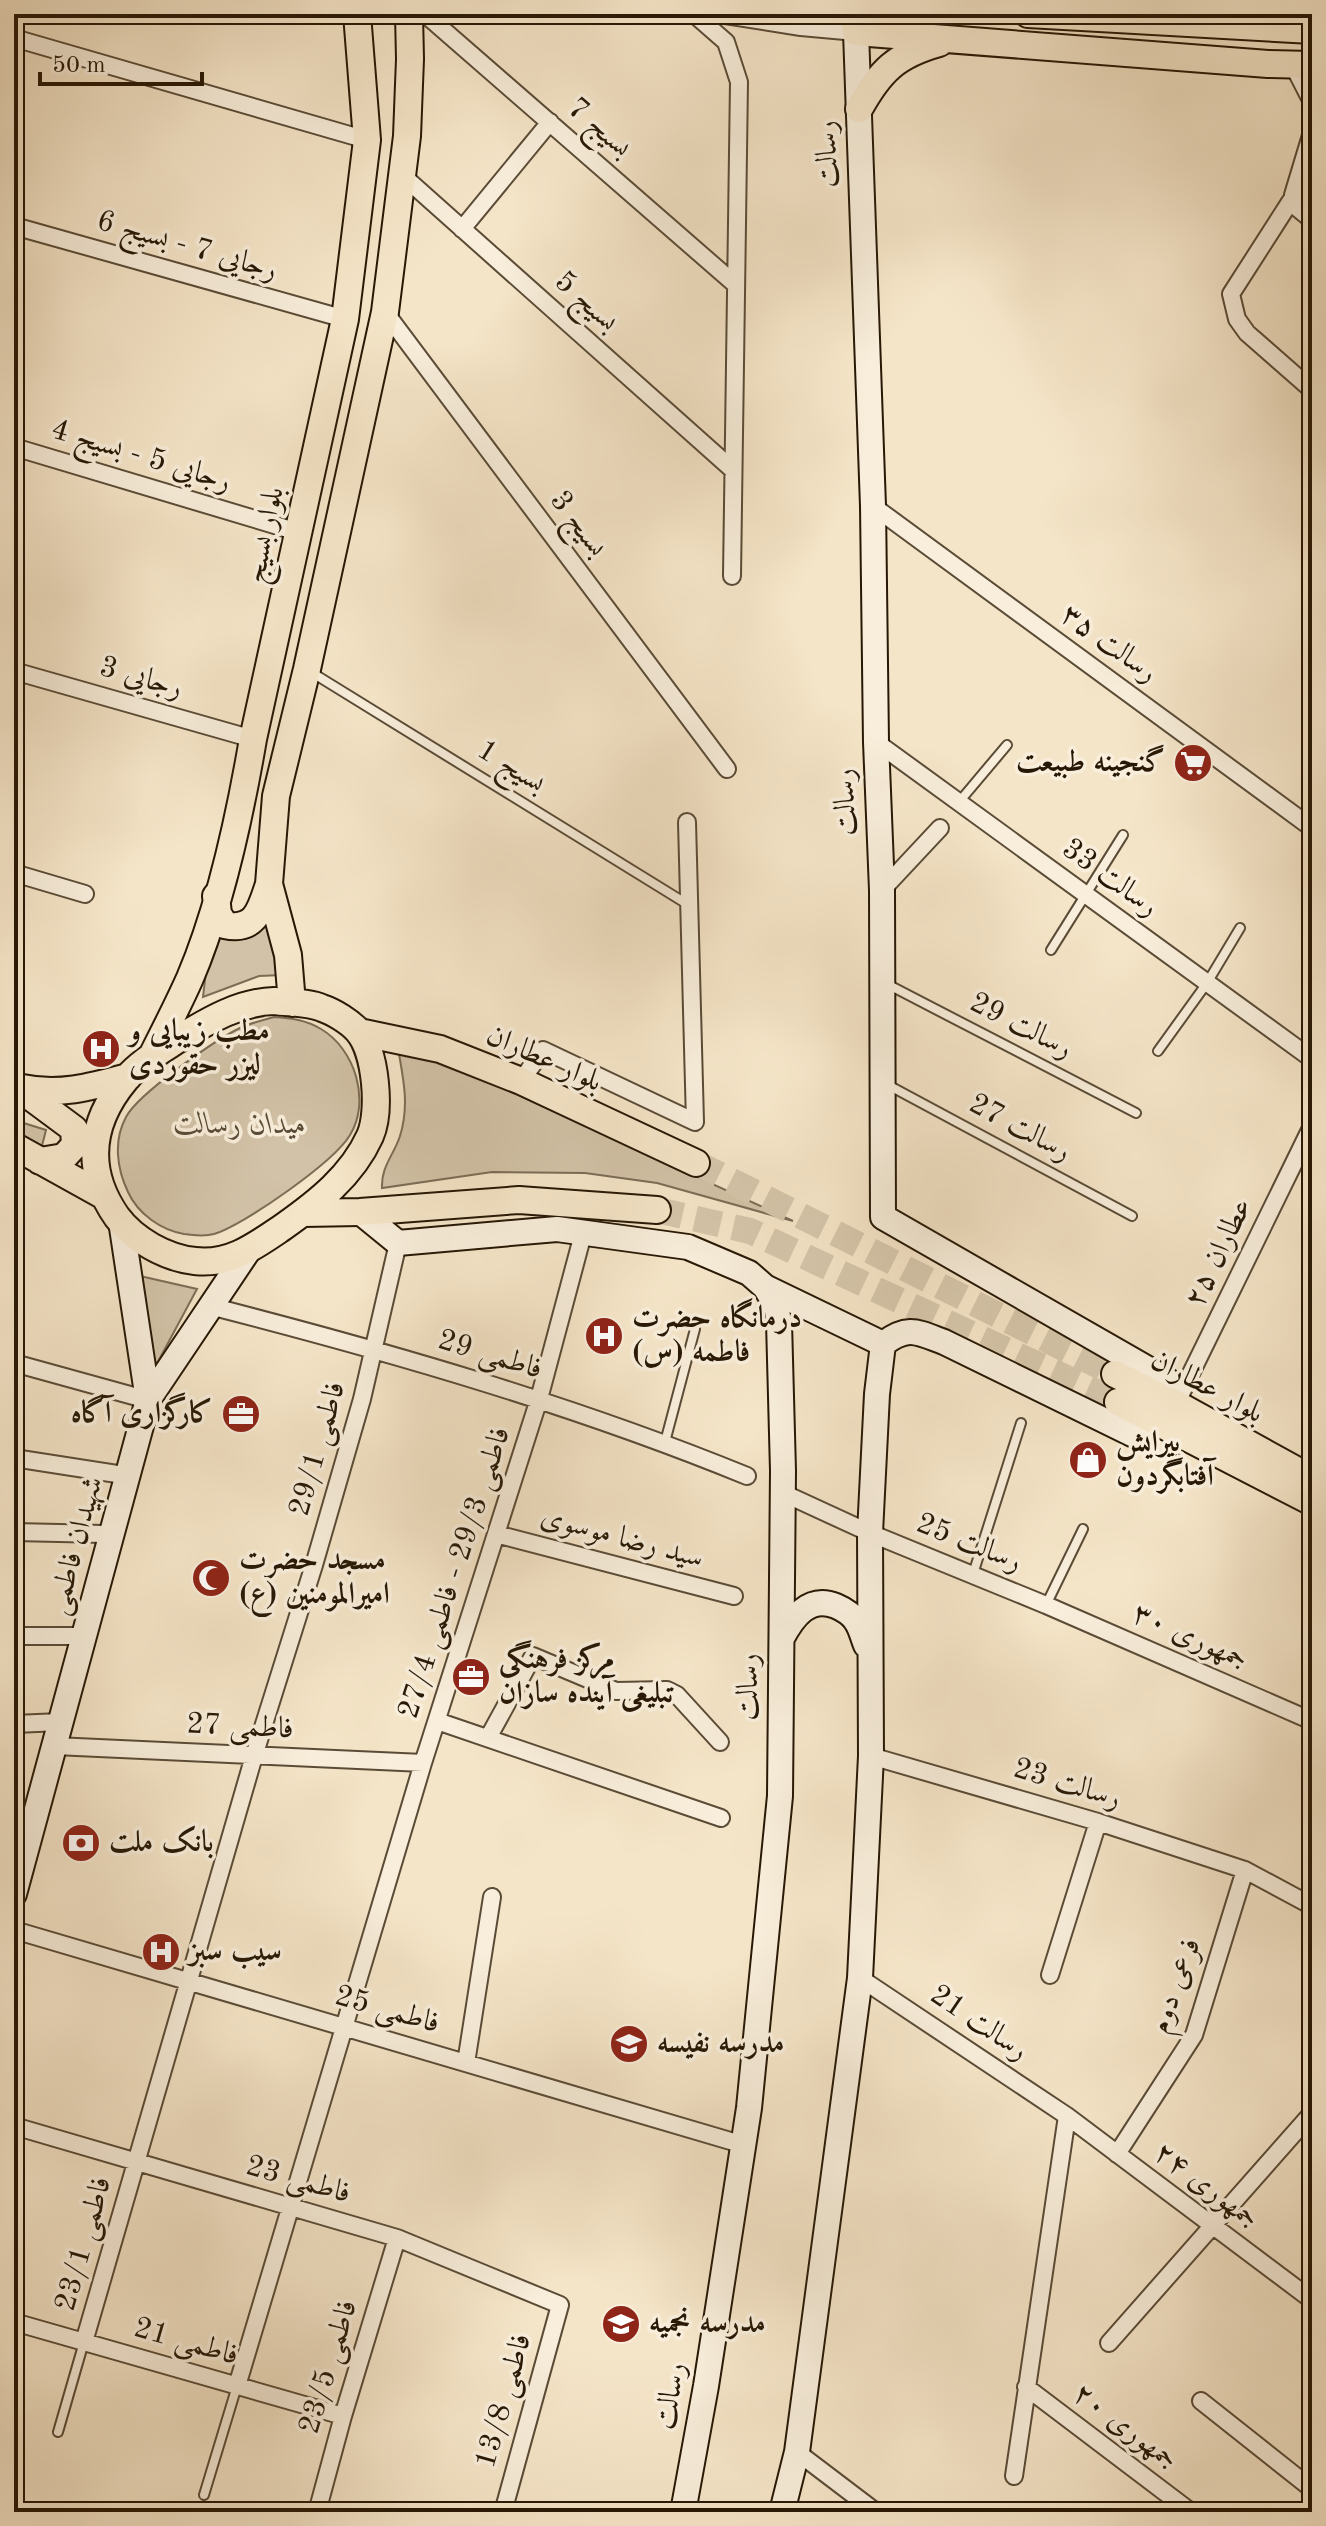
<svg xmlns="http://www.w3.org/2000/svg" width="1326" height="2526" font-family="'Old Standard TT',Amiri,serif">
<style>
.green{fill:#d2c2a7;stroke:#7c6d56;stroke-width:2}
.lines{fill:none;stroke-linecap:round;stroke-linejoin:round}
.primary-tunnel{stroke:#d6c6ab;stroke-width:26;stroke-dasharray:26 13;stroke-linecap:butt}
.lane-casing{stroke:#5a4b36;stroke-width:12}
.street-casing{stroke:#5a4b36;stroke-width:20}
.secondary-casing{stroke:#271805;stroke-width:28}
.primary-casing{stroke:#271805;stroke-width:30}
.lane{stroke:#f8eedb;stroke-width:8}
.street{stroke:#f8eedb;stroke-width:16}
.secondary{stroke:#f8eedb;stroke-width:24}
.primary{stroke:#f5e5c8;stroke-width:26}
.labels{text-anchor:middle;dominant-baseline:central;stroke-width:7;stroke-linejoin:round;paint-order:stroke}
.street-label{font-size:30px;fill:#271805;stroke:#f8eedb}
.poi-label{font-size:30px;font-weight:bold;fill:#271805;stroke:#f8eedb;text-anchor:start}
.park-label{font-size:30px;font-style:italic;fill:#5a4b36;stroke:#f8eedb}
</style>
<rect width="100%" height="100%" fill="#f5e5c8"/>
<filter id="stains"><feTurbulence type="fractalNoise" baseFrequency=".0025" numOctaves="4"/><feColorMatrix values="0 0 0 0 .2 0 0 0 0 .09 0 0 0 0 .02 0 0 0 .5 -.17"/></filter>
<radialGradient id="worn" r=".72"><stop offset=".6" stop-color="#630" stop-opacity="0"/><stop offset="1" stop-color="#630" stop-opacity=".3"/></radialGradient>
<!-- green -->
<path class="green" d="M265,921L282,975L259,976L203,997L207,963L216,932C244,941 243,939 265,921Z
M274,1017C291,1018 306,1020 321,1029C355,1049 371,1101 350,1135C334,1162 244,1225 214,1234C203,1237 195,1235 184,1234C161,1230 138,1214 128,1192C117,1169 113,1141 126,1117C138,1094 215,1040 240,1028C251,1023 263,1020 274,1017Z
M411,1051L433,1056L793,1221L657,1183L585,1173L492,1172L382,1188C381,1166 394,1155 400,1136C409,1107 404,1082 399,1054Z
M14,1120L46,1130L41,1150L14,1132Z
M140,1276L197,1289L153,1371Z"/>
<g class="lines">
<!-- primary-tunnel -->
<path class="primary-tunnel" d="M696,1163L1115,1374
M657,1210L750,1231L1118,1402"/>
<!-- lane casing -->
<g class="lane-casing">
<path id="lane" d="M311,672L687,904
M959,802L1007,745
M1051,950L1123,835
M887,984L1136,1113
M1158,1051L1207,983L1240,928
M888,1085L1132,1216
M665,1442L695,1329
M973,1574L1021,1423
M1046,1605L1083,1529
M58,2432L84,2342
M204,2495L237,2386"/>
</g>
<!-- street casing -->
<g class="street-casing">
<path id="street" d="M425,14L736,285
M694,14L726,42L739,82L732,576
M719,14L801,27L856,32
M14,38L367,140
M1293,65L1312,102
M402,175L733,470
M1312,176L1290,202L1231,294L1237,319L1247,333L1312,390
M1293,195L1312,132
M1290,202L1312,220
M14,226L345,319
M462,229L550,122
M385,312L727,769
M14,447L298,532
M873,506L1312,828
M14,671L253,739
M876,742L1312,1059
M14,873L85,894
M882,890L940,828
M521,1081L543,1050L695,1122L687,822
M210,1306C393,1353 573,1405 747,1476
M14,1363L148,1400
M1176,1404L1312,1126
M14,1458L117,1474L128,1478
M783,1493L870,1533L1046,1605L1312,1721
M14,1532L104,1534L112,1537
M496,1534L734,1596
M14,1636H85
M437,1721L721,1818
M14,1724L61,1722
M488,1738L533,1656L616,1691L667,1690L677,1695L720,1742
M55,1746L423,1763
M871,1756L1098,1822L1245,1870L1312,1906
M14,1930L744,2145
M1050,1975L1098,1822
M860,1978L1067,2116L1312,2300
M466,2063L492,1897
M14,2126L397,2238L560,2305L503,2512
M1117,2154L1194,2035L1245,1870
M14,2322L343,2416
M84,2342L254,1756L314,1565L362,1399L398,1243
M1109,2343L1312,2113
M237,2386L423,1763L539,1399L583,1234
M1026,2387L1191,2512
M1201,2401L1312,2489
M797,2452L876,2512
M1014,2476L1067,2116
M317,2512L343,2416L397,2238"/>
</g>
<!-- secondary casing -->
<g class="secondary-casing">
<path id="secondary" d="M856,32L873,506L876,742L882,890L883,1217L1167,1380L1176,1404
M360,1212L398,1243L557,1229L688,1247L749,1273L765,1287L776,1305L779,1322L783,1471L780,1796L749,2108L706,2386L683,2512
M121,1221L148,1400
M765,1287L883,1344
M782,1638C793,1617 809,1595 836,1606C843,1609 852,1615 856,1621C861,1628 863,1638 866,1645
M14,1894L148,1400L248,1251
M782,2512L797,2452L860,1978L871,1756L870,1533L877,1394L883,1344C908,1325 917,1332 944,1342L1134,1435L1159,1422"/>
</g>
<!-- primary casing -->
<g class="primary-casing">
<path id="primary" d="M855,14L856,32L1268,64L1312,65
M1028,14L1312,30
M859,109C880,71 896,55 939,43
M216,896L218,914L225,925C256,932 261,908 269,884
M274,1001C289,1003 309,1002 322,1008C334,1012 350,1022 358,1031C376,1052 381,1111 370,1136C352,1176 317,1203 283,1227C255,1246 230,1265 195,1261C166,1258 134,1240 117,1217C84,1170 90,1122 126,1079C140,1062 162,1050 180,1038C209,1020 240,1002 274,1001Z
M292,1003L288,955L269,884L276,796L307,669L385,312L407,136L410,59L409,14
M359,1032L440,1049L521,1081L696,1163
M152,1056C165,1030 178,1005 190,978C220,908 240,815 253,739L345,319L367,140L357,14
M16,1086L74,1129L75,1145L64,1157L40,1161
M22,1088C59,1096 91,1087 128,1077
M14,1146L104,1196
M303,1213L360,1212L519,1200L657,1210
M1115,1374L1176,1404L1312,1479
M1118,1402L1312,1502"/>
</g>
<!-- lane -->
<use href="#lane" class="lane"/>
<!-- street -->
<use href="#street" class="street"/>
<!-- secondary -->
<use href="#secondary" class="secondary"/>
<!-- primary -->
<use href="#primary" class="primary"/>
</g>
<!-- icons -->
<defs>
<g id="supermarket-disc" transform="scale(2)"><circle r="9.5" fill="#8f2418" stroke="#f8eedb"/><path d="M-6-5.5h2.5l.6 2H6L4.5 2H-2.5L-4.4-4H-6ZM-1.5 3.2a1.3 1.3 0 1 0 .1 0ZM3 3.2a1.3 1.3 0 1 0 .1 0Z" fill="#fff"/></g>
<g id="hospital-disc" transform="scale(2)"><circle r="9.5" fill="#8f2418" stroke="#f8eedb"/><path d="M-5-5h3v3.5h4V-5h3V5h-3V1.5h-4V5h-3Z" fill="#fff"/></g>
<g id="office-disc" transform="scale(2)"><circle r="9.5" fill="#8f2418" stroke="#f8eedb"/><path d="M-6-3h4V-5.5h4V-3h4V5H-6ZM-1-4.5V-3h2v-1.5ZM-6 0V1H6V0Z" fill="#fff"/></g>
<g id="shop-disc" transform="scale(2)"><circle r="9.5" fill="#8f2418" stroke="#f8eedb"/><path d="M-5-2.5h2.3a2.7 3.5 0 0 1 5.4 0H5L5.5 6h-11ZM-1.5-2.5h3a1.5 2.3 0 0 0-3 0Z" fill="#fff"/></g>
<g id="mosque-disc" transform="scale(2)"><circle r="9.5" fill="#8f2418" stroke="#f8eedb"/><path d="M3.5-4.9A6 6 0 1 0 3.5 4.9A5 5 0 1 1 3.5-4.9Z" fill="#fff"/></g>
<g id="bank-disc" transform="scale(2)"><circle r="9.5" fill="#8f2418" stroke="#f8eedb"/><path d="M-6-4H6V4H-6ZM0-2.3a2.3 2.3 0 1 0 0 4.6a2.3 2.3 0 1 0 0-4.6Z" fill="#fff"/></g>
<g id="school-disc" transform="scale(2)"><circle r="9.5" fill="#8f2418" stroke="#f8eedb"/><path d="M0-5L7-2L0 1L-7-2ZM-4 1L0 2.5L4 1V4Q0 6-4 4Z" fill="#fff"/></g>
</defs>
<g fill-rule="evenodd">
<use href="#supermarket-disc" x="1193" y="763"/>
<use href="#hospital-disc" x="101" y="1049"/>
<use href="#hospital-disc" x="604" y="1336"/>
<use href="#office-disc" x="241" y="1414"/>
<use href="#shop-disc" x="1088" y="1460"/>
<use href="#mosque-disc" x="211" y="1578"/>
<use href="#office-disc" x="471" y="1677"/>
<use href="#bank-disc" x="81" y="1843"/>
<use href="#hospital-disc" x="161" y="1952"/>
<use href="#school-disc" x="629" y="2044"/>
<use href="#school-disc" x="621" y="2324"/>
</g>
<g class="labels">
<!-- street labels -->
<g class="street-label">
<text transform="translate(599 128) rotate(41)">بسیج 7</text>
<text transform="translate(828 154) rotate(-92)">رسالت</text>
<text transform="translate(187 246) rotate(16)">رجایی 7 - بسیج 6</text>
<text transform="translate(586 302) rotate(42)">بسیج 5</text>
<text transform="translate(141 456) rotate(17)">رجایی 5 - بسیج 4</text>
<text transform="translate(578 524) rotate(53)">بسیج 3</text>
<text transform="translate(265 535) rotate(-78)">بلوار بسیج</text>
<text transform="translate(1109 644) rotate(36)">رسالت ۳۵</text>
<text transform="translate(141 678) rotate(16)">رجایی 3</text>
<text transform="translate(511 767) rotate(32)">بسیج 1</text>
<text transform="translate(846 802) rotate(-92)">رسالت</text>
<text transform="translate(1110 878) rotate(36)">رسالت 33</text>
<text transform="translate(1021 1026) rotate(27)">رسالت 29</text>
<text transform="translate(544 1059) rotate(24)">بلوار عطاران</text>
<text transform="translate(1020 1128) rotate(28)">رسالت 27</text>
<text transform="translate(1219 1253) rotate(-64)">عطاران ۲۵</text>
<text transform="translate(490 1355) rotate(17)">فاطمی 29</text>
<text transform="translate(1207 1387) rotate(28)">بلوار عطاران</text>
<text transform="translate(318 1449) rotate(-74)">فاطمی 29/1</text>
<text transform="translate(622 1538) rotate(15)">سید رضا موسوی</text>
<text transform="translate(969 1543) rotate(22)">رسالت 25</text>
<text transform="translate(76 1546) rotate(-75)">شهیدان فاطمی</text>
<text transform="translate(455 1573) rotate(-72)">فاطمی 29/3 - فاطمی 27/4</text>
<text transform="translate(1190 1637) rotate(24)">جمهوری ۳۰</text>
<text transform="translate(749 1687) rotate(-90)">رسالت</text>
<text transform="translate(240 1727) rotate(3)">فاطمی 27</text>
<text transform="translate(1067 1784) rotate(17)">رسالت 23</text>
<text transform="translate(1176 1986) rotate(-70)">فرعی دوم</text>
<text transform="translate(387 2010) rotate(16)">فاطمی 25</text>
<text transform="translate(979 2023) rotate(34)">رسالت 21</text>
<text transform="translate(298 2180) rotate(16)">فاطمی 23</text>
<text transform="translate(1206 2186) rotate(37)">جمهوری ۲۴</text>
<text transform="translate(84 2244) rotate(-74)">فاطمی 23/1</text>
<text transform="translate(186 2342) rotate(16)">فاطمی 21</text>
<text transform="translate(329 2367) rotate(-73)">فاطمی 23/5</text>
<text transform="translate(671 2396) rotate(-80)">رسالت</text>
<text transform="translate(504 2401) rotate(-74)">فاطمی 13/8</text>
<text transform="translate(1125 2427) rotate(37)">جمهوری ۲۰</text>
</g>
<!-- poi labels -->
<g class="poi-label">
<text x="1165" y="763" text-anchor="end">گنجینه طبیعت</text>
<text x="129" y="1032">مطب زیبایی و<tspan x="129" dy="34">لیزر حقوردی</tspan></text>
<text x="632" y="1319">درمانگاه حضرت<tspan x="632" dy="34">فاطمه (س)</tspan></text>
<text x="213" y="1414" text-anchor="end">کارگزاری آگاه</text>
<text x="1116" y="1443">پیرایش<tspan x="1116" dy="34">آفتابگردون</tspan></text>
<text x="239" y="1561">مسجد حضرت<tspan x="239" dy="34">امیرالمومنین (ع)</tspan></text>
<text x="499" y="1660">مرکز فرهنگی<tspan x="499" dy="34">تبلیغی آینده سازان</tspan></text>
<text x="109" y="1843">بانک ملت</text>
<text x="189" y="1952">سیب سبز</text>
<text x="657" y="2044">مدرسه نفیسه</text>
<text x="649" y="2324">مدرسه نجمیه</text>
</g>
<!-- park labels -->
<g class="park-label">
<text x="240" y="1125">میدان رسالت</text>
</g>
</g>
<!-- margin -->
<rect width="1326" height="2526" fill="none" stroke="#f5e5c8" stroke-width="48"/>
<rect x="16" y="16" width="1294" height="2494" fill="none" stroke="#271805" stroke-width="4"/>
<rect x="24" y="24" width="1278" height="2478" fill="none" stroke="#271805" stroke-width="2"/>
<!-- scale -->
<path d="M40 72v12h162v-12" fill="none" stroke="#271805" stroke-width="4"/>
<text x="52" y="72" font-size="24" fill="#271805" stroke="#f8eedb" stroke-width="6" paint-order="stroke">50 m</text>
<rect width="100%" height="100%" filter="url(#stains)"/>
<rect width="100%" height="100%" fill="url(#worn)"/>
</svg>
